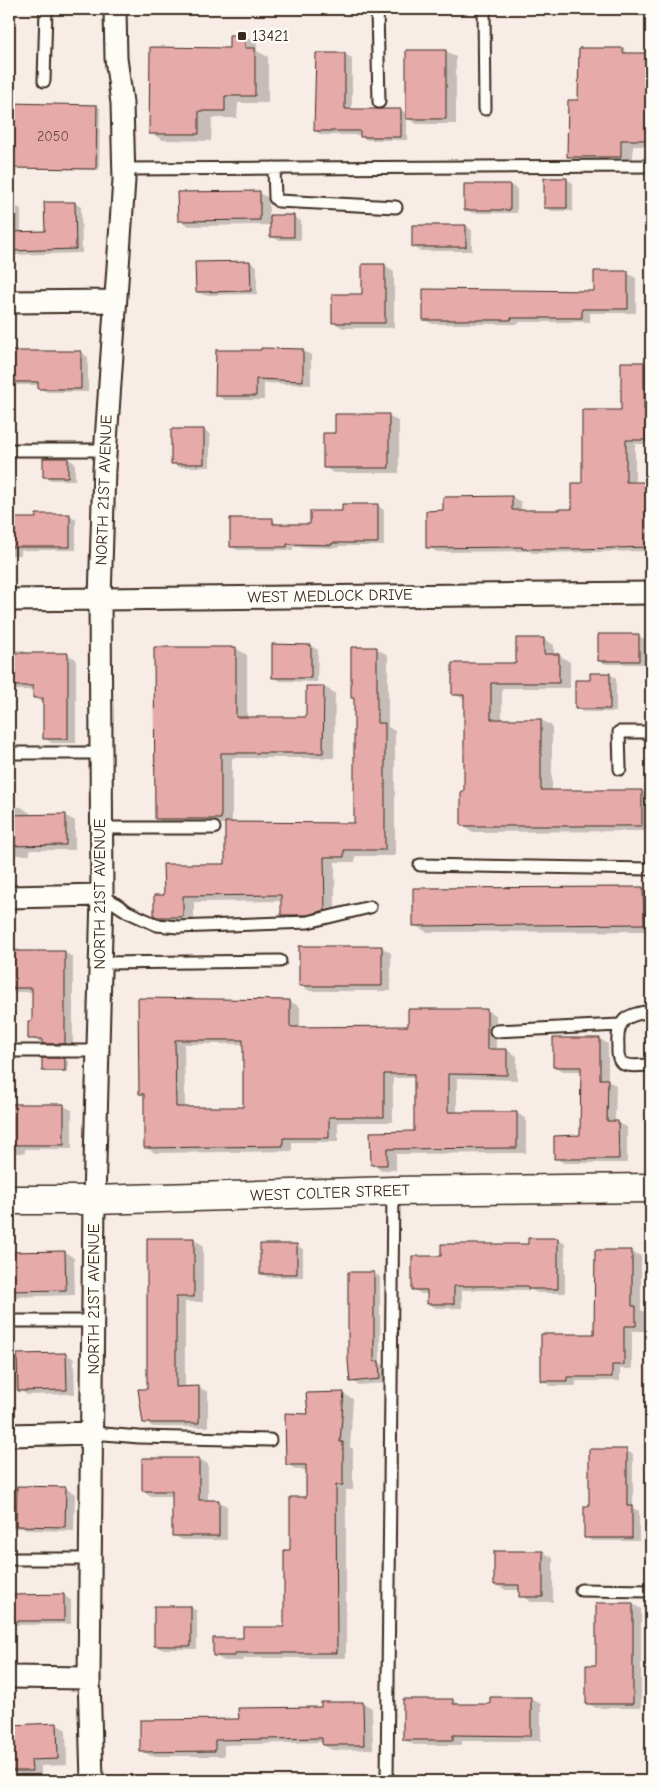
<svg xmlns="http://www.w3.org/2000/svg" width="660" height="1790" font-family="'Comic Neue',sans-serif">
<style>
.shadow{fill:#0003;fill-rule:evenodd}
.building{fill:#e6aaa9;stroke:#3b2a1e;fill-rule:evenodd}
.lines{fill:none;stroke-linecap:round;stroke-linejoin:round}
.lane-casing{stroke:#3b2a1e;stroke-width:15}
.street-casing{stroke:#3b2a1e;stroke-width:25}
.secondary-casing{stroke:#3b2a1e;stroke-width:31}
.lane{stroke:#fdfcf7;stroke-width:11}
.street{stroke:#fdfcf7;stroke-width:21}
.secondary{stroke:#fdfcf7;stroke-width:28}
.poi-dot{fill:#3b2a1e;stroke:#fdfcf7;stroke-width:2}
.labels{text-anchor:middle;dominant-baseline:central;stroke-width:4.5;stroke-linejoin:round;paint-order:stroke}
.number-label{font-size:14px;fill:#664a41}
.poi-label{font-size:16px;fill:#3b2a1e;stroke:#fdfcf7;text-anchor:start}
.street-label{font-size:16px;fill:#3b2a1e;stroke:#fdfcf7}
</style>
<rect width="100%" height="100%" fill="#f8ece7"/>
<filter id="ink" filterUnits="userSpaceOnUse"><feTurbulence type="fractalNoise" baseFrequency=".02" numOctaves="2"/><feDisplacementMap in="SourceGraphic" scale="10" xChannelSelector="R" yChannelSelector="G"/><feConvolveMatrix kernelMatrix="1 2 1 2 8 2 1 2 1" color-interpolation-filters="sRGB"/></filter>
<g filter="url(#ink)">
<!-- shadow -->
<path class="shadow" d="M244,36L257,44V51L268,57V103H238L237,118H212L211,141L163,140L150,133Z
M622,49L630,54H651V146H633V164H581L568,156L580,102Z
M446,51L456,57V124H417L407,118V140H368L361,137V135H322L315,131L317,54H345L352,58V110H401L407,114Z
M9,63L11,64V104L97,106L100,108L99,170L9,168Z
M566,179L573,183V211H552L545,207Z
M465,185H510L517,189V213H472L465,209Z
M259,193L269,198V217H294L301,221V240H278L271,236V225L189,226L179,220Z
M75,203L81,207L82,253L9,255V205H14L21,209V233L46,232Z
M466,226L472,230V251H420L413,247Z
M250,262L257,266V294L204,295L197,292V263Z
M384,265L394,271V328H343L333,322L363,295Z
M627,273L636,278V313H590V322H519V324H433L424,320L595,292Z
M9,350H17L22,352H81L88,357V392H47L39,388V385H9Z
M302,350L311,355V385L264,383V400H225L216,395Z
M643,363L651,368V444H635V483H651V551L533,553L529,551L437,552L428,547L444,512L512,497L521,502V512L573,510L584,484L623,411Z
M389,416L399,422V473H334L324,467L336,434Z
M203,430L210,434V467H179L172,463Z
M68,459L75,463V480H51L44,476Z
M378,506L384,510V546H339V548L293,547V550H238L231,547L272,520L279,525H311L343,513Z
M69,515L76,519V550H21V555H9V519H37Z
M638,636L645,639V664H606L599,661Z
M543,639L554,645V655H559L570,662V688H502V720H541L552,726V792L642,791L651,797V831L473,832L462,825L466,792V700L453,694L518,664Z
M273,645L311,646L318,650L317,682L280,681L273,677Z
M235,648L247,655V718H307L324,687L335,693L334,758H232V823L355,824V699L352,698L377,649L388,655V727L395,731V856H355V862H335V916L293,921L282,914V901L194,902V923L167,921L156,915L165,896L226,865V824H167L156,818Z
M9,650H22L30,655H68L76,659V743H52L44,738V703L35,698V690H9Z
M609,674L616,678V712H583L576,708L591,681Z
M9,807H21L30,813V816H66L75,821V850H30V855H9Z
M643,888L651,893V931L427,932L414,925Z
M381,947L391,953V991H310L300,985Z
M9,949H18L24,953H65L73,957V1047H50L30,1038L33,1022V992H9Z
M139,1000L290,1001L300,1007V1028H410L486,1010L496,1015V1050H507L517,1056V1080L457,1078V1113H517L526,1119V1153L396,1154V1170H381L372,1164V1134L415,1133V1078H393V1122H338V1142H292V1151L155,1153L145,1147V1096L140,1094ZM184,1044H244V1108H185Z
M600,1039L608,1044V1081L616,1085L615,1122L627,1127V1163H564L556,1158L581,1136L582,1071H563L555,1066Z
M43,1060H65L68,1061V1072H46L43,1071Z
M9,1106H63L72,1110V1149H25V1153H9Z
M557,1239L565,1244V1293H538L531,1290H462V1308H436L428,1303V1294H421L413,1289L442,1257L529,1246Z
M149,1240H194L203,1245V1302H185V1388L198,1387L208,1392V1427H153L144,1422L148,1390Z
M297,1246L303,1249V1277H268L261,1273Z
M9,1250L14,1254L65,1252L74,1258L75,1295L9,1297Z
M596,1252H632L641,1256V1310L645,1312V1331H632V1369H620V1381H576V1386H551L542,1381L595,1336Z
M374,1273L380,1277V1363L386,1366V1383L358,1385L352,1381Z
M66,1354L74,1359L75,1394L27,1395L20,1390L9,1391V1359Z
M344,1394L353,1399L350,1447L353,1449V1490H346V1658H244V1661H224L214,1655L244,1639L285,1628L291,1551L307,1498V1470H297L287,1464L309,1416Z
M626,1451L633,1454V1508L639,1511V1541H592L585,1537L590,1507Z
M143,1459H199L208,1464V1501H218L227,1506V1540H182L173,1535V1496H151L143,1491Z
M9,1486L65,1488L75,1494L74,1531L27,1530L22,1528H9Z
M543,1552L553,1558V1602H531L521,1596V1590H506L495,1584Z
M9,1590L10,1596L63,1595L71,1600V1624L10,1625L9,1628Z
M633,1604L641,1609V1708H596L587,1703L597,1666Z
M190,1607L197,1611V1649H161L155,1645Z
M531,1699L541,1704V1741H462V1745H414L404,1740L452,1700L461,1705L491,1706Z
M363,1703L372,1708L373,1749L332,1750L323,1745V1742L224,1745V1756H151L142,1751L240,1721Z
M56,1724L66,1730L67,1765L41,1766V1776H23L15,1772L9,1771V1726Z"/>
<!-- building -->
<path class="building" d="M229,35H245V48H255V96H225V111H199V134H149L150,47L229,48Z
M579,48H623V53H651V140H621V157H567L568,100H578Z
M406,50H446V119H406Z
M316,53H345V109H401V137H360V131H314Z
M9,103L97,105L96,169L9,168Z
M544,178H567V208H544Z
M464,184H510V210H464Z
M260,191V220L178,221L177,192Z
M44,202H75L76,249L9,251V232L45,231Z
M270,215H294V237H270Z
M412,225H466V247H412Z
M250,261L251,291L196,292L195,262Z
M362,264H385V323H332V294H362Z
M594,271H628V309H582V318H511V320H423V289L594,291Z
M261,348L303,349V381L256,379V396H215L216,350H261Z
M9,351H81V389H38V382H9Z
M621,362H644V410H646V440H626V482H651V547L578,549H522V547L426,548V511L443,510V497L512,496V510H559V509H572V483H582V410H621Z
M335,414H389V468H323V433H335Z
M171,429H204V464H171Z
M43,458H68V477H43Z
M342,504H378V543H332V545L287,544V547H230V518H273V524H310V511H342Z
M36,514H70V547H9V518H36Z
M598,634H639V661H598Z
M516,638H544V654H559V683H491V719H541V790H642V826H461V791H464V695H452V663H516Z
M272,644L311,645V678H272Z
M154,647H236V717H306V686H324L323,753H221V819H155Z
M351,647H377V723H385V850H344V857H324L325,910L307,915H281V895L183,896V917H158L154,916V895H164L163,864H225V822L354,823V698H351Z
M9,653H68V739H43V698H33V686H9Z
M590,673H610V709H575V680H590Z
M66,814V845L9,846V815Z
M643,887L644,924L413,926V888Z
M299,946H382V986H299Z
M9,951H65V1044H42V1039H28V1021H32V988H9Z
M138,998L290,1000V1027L408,1026V1009H487V1049H507V1075L448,1074V1112H517V1148L387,1149V1165H371L370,1132L414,1131V1074H384V1117H329V1138H283V1146L144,1148V1094H139ZM175,1040H243V1107H176Z
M553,1038H600V1079H608L607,1121H618L619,1159H554V1136L580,1135L581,1067H553Z
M42,1058H65V1071H42Z
M9,1104H64V1145H9Z
M147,1238H194V1297H176V1387L199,1386V1423H143L138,1389H147Z
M528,1238H558V1289H528V1286H454V1304H427V1290H412V1256H441V1244H528Z
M260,1244H297V1274H260Z
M595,1250H632V1306H636V1326H624V1365H612V1377H567V1381H541V1334H594Z
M65,1251L66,1290L9,1291V1252Z
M348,1272H374V1362L379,1361L380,1379L350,1382L348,1361Z
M66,1353L67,1390L18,1391L17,1354Z
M344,1392L340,1442H343V1485H336L337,1653H235V1656H213V1638H243V1627H284V1550H290V1497H306V1465H286L285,1413L308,1414L306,1393Z
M589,1449H627V1506H632V1538H584V1506H589Z
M142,1458H199V1500H219V1536H172V1491H142Z
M17,1486L66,1487L65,1527L16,1526Z
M494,1551H543V1597H519V1585H494Z
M64,1594V1621H12V1595Z
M596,1603H633V1704H586V1665H596Z
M154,1606H191V1646H154Z
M490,1697H531V1736L453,1735V1740H403V1699H453V1704H490Z
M321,1702H363L364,1745H322V1738L215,1740V1751L140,1752V1720L239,1719L238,1708L321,1707Z
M57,1723L58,1759L31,1760L32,1771H12L10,1725Z"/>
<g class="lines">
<!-- lane casing -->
<g class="lane-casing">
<path id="lane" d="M377,9L379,102
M484,9L485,109
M44,81L46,9
M274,168L275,198L278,201L396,207
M123,169L651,166
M9,450H105
M9,753H100
M620,769L619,732H651
M101,828H214
M420,865L651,869
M102,895L128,912L157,925L178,927L308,922L370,907
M100,963L280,961
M651,1011C626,1015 616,1019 618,1047C618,1051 617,1058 621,1062C627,1068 643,1065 651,1065
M496,1031L619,1025
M9,1051H97
M9,1321H94
M93,1433L139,1437L270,1440
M9,1559H91
M581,1590L651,1591
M387,1781L393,1191"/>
</g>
<!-- street casing -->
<g class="street-casing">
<path id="street" d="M9,302L115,301
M9,600L651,593
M9,897L102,895
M9,1435L93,1433
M9,1677L89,1678
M92,1781L89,1678L94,1200L102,895L100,599L104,470L124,180L122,103L116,58L115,9"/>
</g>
<!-- secondary casing -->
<g class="secondary-casing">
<path id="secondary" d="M9,1200H94L393,1191L651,1188"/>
</g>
<!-- lane -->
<use href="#lane" class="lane"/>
<!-- street -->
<use href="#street" class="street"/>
<!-- secondary -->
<use href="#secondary" class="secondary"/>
</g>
</g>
<!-- markers -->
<rect class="poi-dot" x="237" y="31" width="10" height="10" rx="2.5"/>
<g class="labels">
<!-- number labels -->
<g class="number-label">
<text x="53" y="136">2050</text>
</g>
<!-- poi labels -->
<g class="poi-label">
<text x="252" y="36">13421</text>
</g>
<!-- street labels -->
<g class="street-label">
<text transform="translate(104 490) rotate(-88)">NORTH 21ST AVENUE</text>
<text transform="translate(330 596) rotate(-1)">WEST MEDLOCK DRIVE</text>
<text transform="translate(100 894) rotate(-90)">NORTH 21ST AVENUE</text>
<text transform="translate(330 1193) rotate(-2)">WEST COLTER STREET</text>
<text transform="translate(94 1299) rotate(-90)">NORTH 21ST AVENUE</text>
</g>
</g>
<!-- margin -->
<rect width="660" height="1790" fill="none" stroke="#fdfcf7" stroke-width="30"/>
<rect x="15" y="15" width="630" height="1760" fill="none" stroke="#3b2a1e" stroke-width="2" filter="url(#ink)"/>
</svg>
